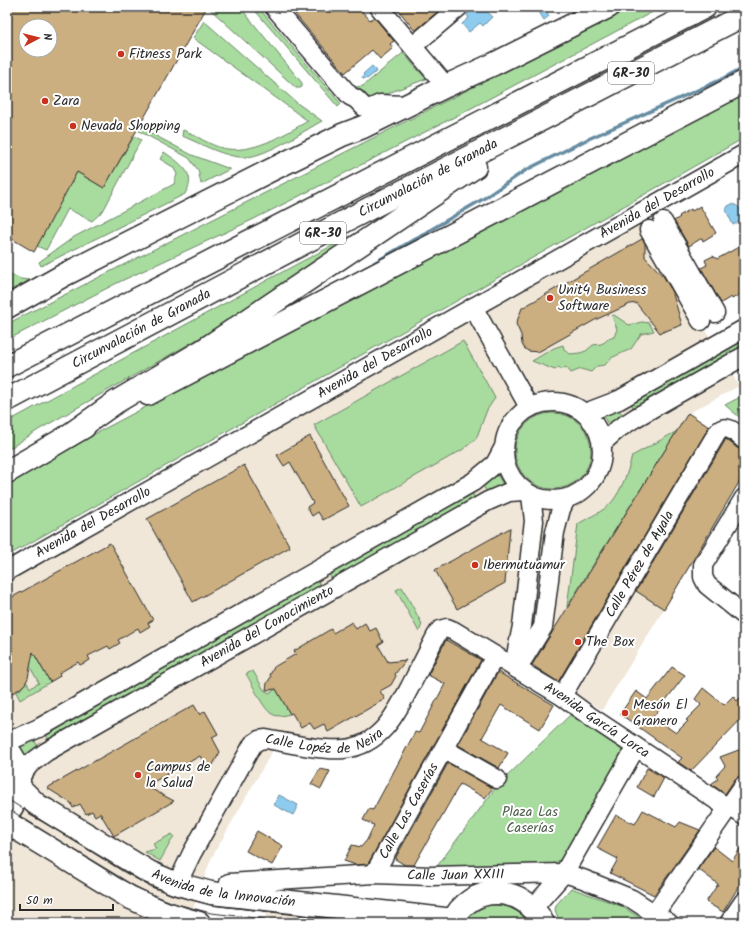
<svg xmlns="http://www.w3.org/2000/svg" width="751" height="930" font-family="Kalam,sans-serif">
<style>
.built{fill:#f0e7d9}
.green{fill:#a8dc9f;stroke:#6a8465}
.water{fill:#8eccef;stroke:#668ca1}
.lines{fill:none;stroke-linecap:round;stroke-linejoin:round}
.stream{stroke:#668ca1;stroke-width:3.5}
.building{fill:#ccaf81;stroke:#2b2b2b;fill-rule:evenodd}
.minor-casing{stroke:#2b2b2b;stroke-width:21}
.major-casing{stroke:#2b2b2b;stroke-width:25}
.highway-casing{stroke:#2b2b2b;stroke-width:25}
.minor{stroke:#fff;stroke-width:18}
.major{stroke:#fff;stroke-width:22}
.highway{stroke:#fff;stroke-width:22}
.tram{stroke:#2b2b2b;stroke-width:1}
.poi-dot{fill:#c8321e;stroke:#fff;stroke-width:1.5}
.labels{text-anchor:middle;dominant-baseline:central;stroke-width:4;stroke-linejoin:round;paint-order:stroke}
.shield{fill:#fff;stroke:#6b6b6b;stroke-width:1}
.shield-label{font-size:13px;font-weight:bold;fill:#2b2b2b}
.poi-label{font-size:14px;fill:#2b2b2b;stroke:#fff;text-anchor:start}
.street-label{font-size:14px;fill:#2b2b2b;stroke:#fff}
.park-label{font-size:14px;fill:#50604e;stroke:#fff}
</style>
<rect width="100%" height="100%" fill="#fff"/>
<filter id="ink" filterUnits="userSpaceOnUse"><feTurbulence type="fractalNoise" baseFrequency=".025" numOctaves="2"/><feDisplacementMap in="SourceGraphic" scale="8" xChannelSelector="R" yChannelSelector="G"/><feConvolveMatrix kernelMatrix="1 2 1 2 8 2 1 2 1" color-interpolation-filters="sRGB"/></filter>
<g filter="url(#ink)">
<!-- built -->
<path class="built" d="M640,220L739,386L689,413L712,428L559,682L531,665L520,685L498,672L484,661L446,641L402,722L383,742L359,755L334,759L273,750L211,859L188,923H7V578Z
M725,439L744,450V474L680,583L602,710L574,692Z
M268,904L383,923H265Z"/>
<!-- green -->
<path class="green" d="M211,7H240L302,83V87L300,88H296L210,9Z
M252,7H258L341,104L338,107Z
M631,7H662L464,112L351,170L252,220L119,282L7,340V324Z
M204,21L297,103L322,121C302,132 268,155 247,157C227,159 200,143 182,136L183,130C195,135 210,145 222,148C252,155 283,135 308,121L193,38Z
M403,53L426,79L367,101L355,87L363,86Z
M744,92V138L7,556V480Z
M141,128L192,155L230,169L201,184L198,170L189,158L139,131Z
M134,136L141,140L103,211L92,221L68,209L46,250L37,246L77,172L104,188Z
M164,152C174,159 193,170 189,185C189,188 186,191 185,194L41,266L39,262L74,237L174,184L177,174L173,167L160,159Z
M389,216L238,316L40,429L7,450V422L297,264Z
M7,273L21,279L30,280L7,292Z
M614,315L629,325L642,322L649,323L654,331L641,334L631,349L611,358L605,365L597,366L591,372L581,369L571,373L566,367L561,370L559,367L555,370L532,361L554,348L563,345L564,349L570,354L580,353L586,351L593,345L601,344L605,342L608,339L614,337L617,329L612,316Z
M744,335V349L635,411L629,400Z
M463,341L495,398L487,410L476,439L462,450L361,507L314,425Z
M744,395V421L725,405Z
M617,407L624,417L610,427L602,414Z
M515 451a38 38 0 1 1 76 0a38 38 0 1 1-76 0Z
M677,431L578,589L567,607L578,524C589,517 603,512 612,502C622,489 628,472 632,456Z
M497,474L504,486L488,494L482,484Z
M471,490L476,501L333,582L328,572Z
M316,578L322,588L50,742L44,732Z
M402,587L422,624L419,632L396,590Z
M28,643L50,682L20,700L16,692L21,689L26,681L30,688L39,683L25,658Z
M253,671L264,690L269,693L276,689L290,714C285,715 279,717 274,715C263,711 253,684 246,674Z
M570,715L621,749L622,753L562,858L555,863L547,866L435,869L497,786Z
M33,738L39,748L26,758L19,745Z
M172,834L174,836L160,861L145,852L156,849L153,844Z
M571,888L621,906L649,923H560L555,910L556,905Z
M489,905C506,905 519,908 528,923H464C470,913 479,909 489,905Z"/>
<!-- water -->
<path class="water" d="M475,7L479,9L483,7L492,17L483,26L480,23L469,32L462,24L469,18L467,15Z
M536,7H544L549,16L544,20Z
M372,66L377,71L367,79L366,78L363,79L362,77L364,75L363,74Z
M732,204C739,205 744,213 744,219L733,225L726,210L728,206Z
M279,795L298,805L293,815L274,805Z"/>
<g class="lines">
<!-- stream -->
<path class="stream" d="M362,270L483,199L526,170L586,140L720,80L744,67"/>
</g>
<!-- building -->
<path class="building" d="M7,7H207L104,188L77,172L34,252L7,236ZM26,26H50V50H26Z
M295,7H358L370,20L374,17L394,41L390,44L393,48L380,59L372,50L345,73L295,14L298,11Z
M396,7H443L415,31Z
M700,206L716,233L703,241L702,238L689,246L674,221L680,217L679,216L691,209L692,211Z
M642,239L645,243V257L664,277L672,291L682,325L660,333L636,303L630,304L595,320L538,352L528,351L524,348L522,344L521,335L516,324L522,308Z
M744,244V292L732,299L731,297L721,303L701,268L707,265L705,260L713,256L717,259Z
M688,413L709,427L558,682L532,665Z
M310,436L349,506L323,520L318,512L312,516L307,507L313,503L290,462L284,466L277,455Z
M726,439L737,448L744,450V474L664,609L636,591Z
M244,465L290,547L193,602L147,519Z
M510,528L505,583L457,609L435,570Z
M110,543L153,620L148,623L150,626L140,632L138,628L118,640L120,643L110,649L108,646L88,656L90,660L80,665L78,662L59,673L60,676L50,682L33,652L28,678L25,684L18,690L7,696V600Z
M352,622L356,629L365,623L370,631L376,628L383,642L378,645L388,662L406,660L395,674L396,676L391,685L380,691L385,699L328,732L324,724L314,729L310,723L301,728L292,713L290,714L276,689L266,690L267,683L271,677L270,675L274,667L296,654L294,651L331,629L333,633Z
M446,640L481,660L368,864L356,865L344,861L352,845L361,847L367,840L374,825L363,820L369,809L373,810L415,732L419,733L445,684L428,675Z
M672,667L685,675L653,717L676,733L688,721L686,720L701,705L695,699L703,688L724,705L733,696L737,701L744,694V716L691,771L678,762L682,758L620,714L636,691L647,699Z
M498,672L554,705L540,729L501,705L482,738L508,753L499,768L458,745Z
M194,705L200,715L205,711L218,734L212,737L220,752L209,772L200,756L146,786L174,801L114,836L100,813L95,816L92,811L86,814L80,804L73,808L71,803L47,788Z
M744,748V773L735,779L725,794L711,784L718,779L716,776L725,766L720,757Z
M448,763L493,788L485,798L460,784L414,865H405L395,859Z
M647,768L664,778L654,797L637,787Z
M320,769L330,771L321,789L311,784Z
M643,810L676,827L680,822L700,830L654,895L610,873L618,859L597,848L616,815L635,824Z
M257,831L283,846L272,865L246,851Z
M744,843V878L723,912L706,902L718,884L698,869L714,847L732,861Z"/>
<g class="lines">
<!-- minor casing -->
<g class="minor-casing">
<g id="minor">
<path d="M274,7L350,96L356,99L364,107L369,109L380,104L405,105"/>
<path d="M379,7L446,86"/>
<path d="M413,46L459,7"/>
<path d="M663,222L715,313"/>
<path d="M649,230L701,321"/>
<path d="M473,307L529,407"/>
<circle cx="553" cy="451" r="49"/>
<path d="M585,413L619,400L744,329"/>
<path d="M602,443L618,429L635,418L744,356"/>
<path d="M744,498L703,565V577L707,585L744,615"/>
<path id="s1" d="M7,571L744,154"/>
<path d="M514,665L522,626L533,529L534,521L531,495"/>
<path d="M517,669L543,627L555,532L561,509L566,499"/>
<path id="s2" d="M562,696L717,433C726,422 736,433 744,440"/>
<path d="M7,742L39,728L473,482L495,464L503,449"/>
<path d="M444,749L497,779"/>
<path id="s3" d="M19,778L30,764L46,752L488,501L509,492L524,491"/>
<path id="s4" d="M374,874L495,656"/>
<path id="s5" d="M229,883L374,874L431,876L564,873L583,879L632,899L669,923"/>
<path id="s6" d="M177,884L192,853L253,744L259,740L266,739C289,743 321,751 344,749C381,745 396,714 411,685C419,669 428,652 436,636L440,630L447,628L454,631L562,696L591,717L722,804L734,809L744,816"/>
<path d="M533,908L564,873L636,747"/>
<path d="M655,913L744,785"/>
<path d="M729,923L744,901"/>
</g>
</g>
<!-- major casing -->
<g class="major-casing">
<g id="major">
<path d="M7,307L64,275L269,171L342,135L363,127L446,86L494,64L608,7"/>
<path d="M148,394L744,82"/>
<path d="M7,472L84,427"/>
<path d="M7,749C24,767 22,795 7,814"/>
<path id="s7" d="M19,787L37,805L46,810L149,872L177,884L211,893L454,920"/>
<path d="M7,825L14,827L129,897C152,908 174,917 199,923"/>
<path d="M452,923C469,882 524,884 543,923"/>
</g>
</g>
<!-- highway casing -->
<g class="highway-casing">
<g id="highway">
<path d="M7,366L705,7"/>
<path id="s8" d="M7,400L347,220L744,15"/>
<path d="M68,436L116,402L202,351L475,167"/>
</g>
</g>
<!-- minor -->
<use href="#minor" class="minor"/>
<!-- major -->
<use href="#major" class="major"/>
<!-- highway -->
<use href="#highway" class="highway"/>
<!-- tram -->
<path class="tram" d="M7,799L124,872L151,887L171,894L211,905L365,923
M7,808L119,878L148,893L169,902L211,913L300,923"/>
</g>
</g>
<!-- markers -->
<g class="poi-dot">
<circle cx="121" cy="54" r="4"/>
<circle cx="45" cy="101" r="4"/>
<circle cx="73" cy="126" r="4"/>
<circle cx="550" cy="298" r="4"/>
<circle cx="475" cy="565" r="4"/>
<circle cx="578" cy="642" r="4"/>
<circle cx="625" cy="713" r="4"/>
<circle cx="138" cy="775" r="4"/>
</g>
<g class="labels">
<!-- shield labels -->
<g class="shield">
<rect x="608" y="62" width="46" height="22" rx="3"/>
<rect x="300" y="222" width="46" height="22" rx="3"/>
</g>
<g class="shield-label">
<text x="631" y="73">GR-30</text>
<text x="323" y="233">GR-30</text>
</g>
<!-- poi labels -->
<g class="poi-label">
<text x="129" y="54">Fitness Park</text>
<text x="53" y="101">Zara</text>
<text x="81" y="126">Nevada Shopping</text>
<text x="558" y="290">Unit4 Business<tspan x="558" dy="16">Software</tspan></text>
<text x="483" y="565">Ibermutuamur</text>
<text x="586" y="642">The Box</text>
<text x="633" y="705">Mesón El<tspan x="633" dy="16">Granero</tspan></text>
<text x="146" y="767">Campus de<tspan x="146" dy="16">la Salud</tspan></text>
</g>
<!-- street labels -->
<g class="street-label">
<text stroke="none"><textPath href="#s8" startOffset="476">Circunvalación de Granada</textPath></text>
<text stroke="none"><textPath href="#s1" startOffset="747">Avenida del Desarrollo</textPath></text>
<text stroke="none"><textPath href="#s8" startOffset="152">Circunvalación de Granada</textPath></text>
<text stroke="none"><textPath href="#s1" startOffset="423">Avenida del Desarrollo</textPath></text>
<text stroke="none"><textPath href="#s1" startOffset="99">Avenida del Desarrollo</textPath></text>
<text stroke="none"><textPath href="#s2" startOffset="153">Calle Pérez de Ayala</textPath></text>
<text stroke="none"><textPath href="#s3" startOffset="292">Avenida del Conocimiento</textPath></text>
<text stroke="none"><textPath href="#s6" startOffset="595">Avenida García Lorca</textPath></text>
<text stroke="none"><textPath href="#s6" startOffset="234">Calle Lopéz de Neira</textPath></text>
<text stroke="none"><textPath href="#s4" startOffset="72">Calle Las Caserías</textPath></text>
<text stroke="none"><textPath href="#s5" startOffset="227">Calle Juan XXIII</textPath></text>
<text stroke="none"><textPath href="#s7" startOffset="233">Avenida de la Innovación</textPath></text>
</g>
<!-- park labels -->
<g class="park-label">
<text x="530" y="812">Plaza Las<tspan x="530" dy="16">Caserías</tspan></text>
</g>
</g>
<!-- margin -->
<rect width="751" height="930" fill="none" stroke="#fff" stroke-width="24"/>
<rect x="12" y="12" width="727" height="906" fill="none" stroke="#2b2b2b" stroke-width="1.5" filter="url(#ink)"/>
<!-- north arrow -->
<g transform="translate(38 38) rotate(83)"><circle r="19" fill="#ffffff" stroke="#aaaaaa"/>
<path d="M0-3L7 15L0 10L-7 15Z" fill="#c8321e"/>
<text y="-6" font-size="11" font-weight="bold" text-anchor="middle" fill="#2b2b2b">N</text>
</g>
<!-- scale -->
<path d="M20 904v6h93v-6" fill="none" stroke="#2b2b2b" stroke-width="2"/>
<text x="26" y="904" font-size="12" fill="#2b2b2b" stroke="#ffffff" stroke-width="3" paint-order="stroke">50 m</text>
</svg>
